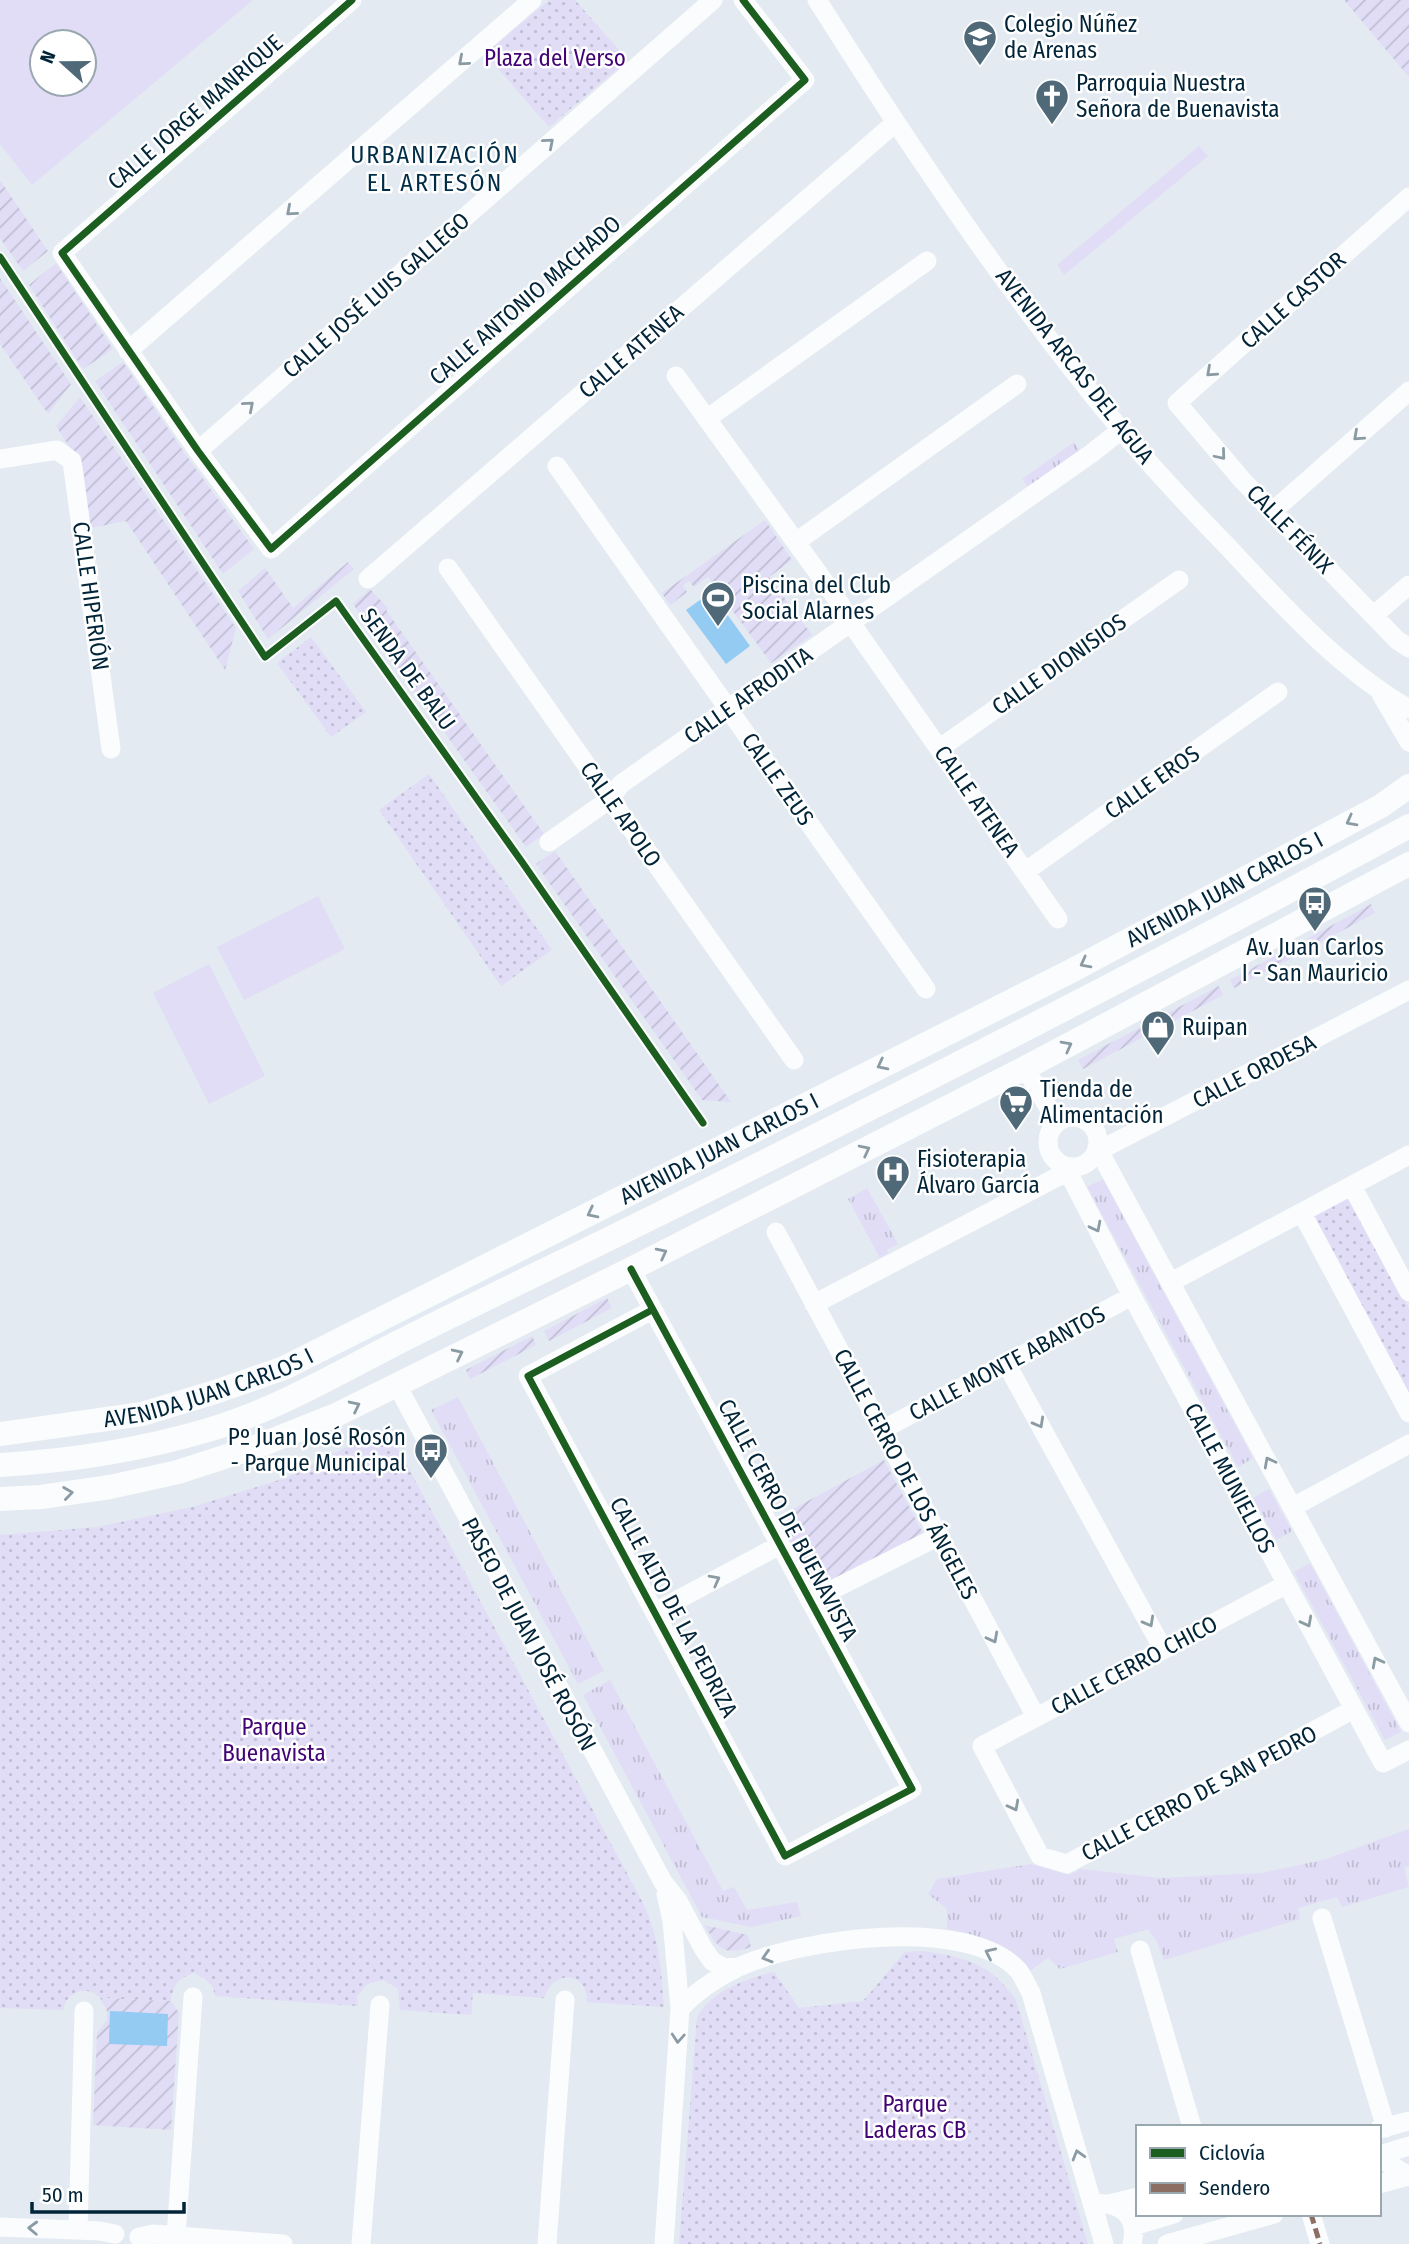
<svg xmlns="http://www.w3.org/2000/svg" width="1409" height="2244" font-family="'Fira Sans Condensed',sans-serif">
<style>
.grass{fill:url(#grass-tufts)}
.park{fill:url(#park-dots)}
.garden{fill:url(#garden-furrows)}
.pitch{fill:#e1ddf6;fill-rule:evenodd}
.water{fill:#93cbf2}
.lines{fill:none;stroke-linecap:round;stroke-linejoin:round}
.minor{stroke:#fbfcfd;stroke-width:19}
.major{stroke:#fbfcfd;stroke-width:24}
.quiet{stroke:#8d6e63;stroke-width:5;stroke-dasharray:10 5;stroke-linecap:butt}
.cycleway-casing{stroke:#fff;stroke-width:11}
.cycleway{stroke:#1b5e20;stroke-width:7}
.oneway{stroke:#8a9ba4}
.labels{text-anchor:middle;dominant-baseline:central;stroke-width:5;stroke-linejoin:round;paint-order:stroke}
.poi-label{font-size:23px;fill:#012438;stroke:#fff;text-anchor:start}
.park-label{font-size:23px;fill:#410375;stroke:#fff}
.street-label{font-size:23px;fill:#012438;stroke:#fff}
.neighbourhood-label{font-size:24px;letter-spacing:2px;fill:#002e48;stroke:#fff}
</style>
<defs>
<pattern id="grass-tufts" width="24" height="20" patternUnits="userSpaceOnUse" patternTransform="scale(1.75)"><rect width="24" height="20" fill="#e1ddf6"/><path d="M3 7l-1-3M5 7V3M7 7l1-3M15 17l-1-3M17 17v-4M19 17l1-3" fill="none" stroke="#bfbed4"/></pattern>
<pattern id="park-dots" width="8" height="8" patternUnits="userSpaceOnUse" patternTransform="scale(1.75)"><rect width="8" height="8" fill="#e1ddf6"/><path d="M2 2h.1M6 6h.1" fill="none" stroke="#bfbed4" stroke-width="1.8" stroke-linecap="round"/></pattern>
<pattern id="garden-furrows" width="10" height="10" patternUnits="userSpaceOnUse" patternTransform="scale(1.75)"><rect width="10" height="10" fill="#e1ddf6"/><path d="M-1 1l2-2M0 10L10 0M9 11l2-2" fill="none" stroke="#bfbed4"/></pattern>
</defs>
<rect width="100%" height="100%" fill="#e3eaf1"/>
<!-- grass -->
<path class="grass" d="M1199,146L1208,156L1064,275L1057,265Z
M1074,442L1080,451L1028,487L1022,479Z
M1103,1179L1253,1458L1238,1467L1087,1187Z
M867,1188L898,1244L887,1250L888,1253L880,1258L848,1199Z
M458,1397L604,1671L578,1684L431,1410Z
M1269,1489L1292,1531L1276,1540L1253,1498Z
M1310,1563L1401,1732L1385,1740L1294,1572Z
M610,1680L723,1891L734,1887L747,1910L797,1902L801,1916L751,1927L702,1917L583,1695Z
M1409,1829V1866L1404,1868L1409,1887L1342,1907L1337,1897L1298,1908L1300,1919L1164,1960L1157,1942L1148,1929L1114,1939L1118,1952L1060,1969L1048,1958L1030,1971C1012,1945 977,1934 947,1929V1909L928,1894L937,1879L1031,1864L1069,1875L1081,1869L1161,1878L1261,1873L1323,1860Z"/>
<!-- park -->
<path class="park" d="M549,0H575L628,60L549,127L485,54Z
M311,637L366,712L331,737L277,663Z
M429,774L552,950L501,986L379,810Z
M1350,1198L1409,1308V1396L1313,1217Z
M388,1430L643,1903C660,1939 661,1969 664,2007L587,2002C588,1972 553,1968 544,1998L473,1993L471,2015L400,2010L398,1989L384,1980L367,1984L357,1997L358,2006L215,1996C213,1983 206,1979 194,1973C179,1978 173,1984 171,2001L100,1998C87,1984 66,1992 63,2010L0,2008V1535L97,1527L192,1507L286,1478L356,1442Z
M922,1951C965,1957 990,1963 1016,2000L1088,2244H679L697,2018C711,1991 745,1979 774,1972L799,2008L863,2001L905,1952Z"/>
<!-- garden -->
<path class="garden" d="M1344,0H1409V77Z
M0,180L48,251L23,271L0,238Z
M56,263L113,349L83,369L29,285Z
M0,278L71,384L48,414L0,344Z
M123,362L188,458L254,549L223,574L95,381Z
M80,397L236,628L225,670L126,521L91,528L83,468L56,426Z
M765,520L792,560L769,577L812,635L771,663L708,577L694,587L689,581L683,586L687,592L670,605L662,593Z
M348,562L354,569L268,639L238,591L265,568L293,608Z
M370,589L388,608L386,610L544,834L526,847L353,604Z
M555,851L731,1102L702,1100L536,864Z
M1371,904L1375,913L1312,947L1307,939Z
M1295,945L1300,954L1234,988L1230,980Z
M1219,986L1223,995L1083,1069L1078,1060Z
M607,1298L612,1308L549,1341L544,1331Z
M532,1336L536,1345L470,1379L466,1370Z
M884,1460L923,1533L815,1590L778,1517Z
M704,1925L748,1935L751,1947C723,1956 719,1949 704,1925Z
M100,1998L171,2001L179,2013L171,2130L93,2125L97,2033L107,2020V2011Z"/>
<!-- pitch -->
<path class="pitch" d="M0,0H253L32,185L0,144ZM42,42H84V84H42Z
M318,896L345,949L244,1000L217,947Z
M209,964L265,1076L209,1104L153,993Z"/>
<!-- water -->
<path class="water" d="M711,592L750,646L726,664L686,610Z
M110,2011L168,2014L167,2046L109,2044Z"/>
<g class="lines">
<!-- minor -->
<path class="minor" d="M352,0L62,253L198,451L271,549L805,80L743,0
M817,0C911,149 1009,295 1122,431C1155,471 1192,510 1229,548C1283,606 1340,669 1409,709
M1409,197L1177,403L1243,481L1397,640L1409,648
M128,351L532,0
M676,376L839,602L851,623L1058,919
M708,418L927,261
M198,451L713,0
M0,459L57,450L72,461L111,749
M557,466L926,989
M1273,511L1409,391
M796,542L1017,384
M448,568L794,1060
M368,579L895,123
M1374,615L1409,585
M1381,694L1409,742
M940,748L1179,580
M549,842L610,799L621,784L1092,453L1121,430
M1026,871L1278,692
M1025,1068L1057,1122
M1048 1142a25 25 0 1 1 50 0a25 25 0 1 1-50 0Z
M1098,1144L1108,1146L1409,990
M1097,1147L1409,1723
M1065,1166L1132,1296L1383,1763L1409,1750
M1352,1186L1409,1292
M1302,1213L1409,1413
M776,1232L1036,1717
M631,1269L912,1789L785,1856L528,1376L652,1310
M1171,1282L1409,1155
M814,1304L1061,1175L1065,1166
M1006,1363L1163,1649
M397,1385L663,1882L678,1901L703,1948L712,1961L724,1968L739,1967
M882,1430L1132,1296
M1293,1507L1409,1444
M1287,1584L982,1746L1040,1856L1067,1864L1354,1709
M810,1601L939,1536
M655,1612L780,1545
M1322,1918L1386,2128
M1140,1950L1192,2127
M680,2009C697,1990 718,1977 741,1966C802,1939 967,1915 1018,1970C1023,1976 1027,1986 1031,1993L1104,2244
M1379,2129L1409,2121
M1379,2155L1409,2146
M1379,2158L1409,2176
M1379,2184L1409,2176
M1092,2204C1119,2201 1139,2215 1132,2244
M1109,2204L1138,2197
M1311,2214L1320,2244
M1134,2226L1174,2214
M0,2227L100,2231L115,2234
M78,2230L84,2011
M176,2236L193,1997
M139,2237L153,2234L283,2244
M361,2244L380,2005
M547,2244L565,2000
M664,2244L680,2009L672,1921L666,1894
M1167,2244L1274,2214"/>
<!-- major -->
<g class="major">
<path id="s1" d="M0,1434L142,1414L215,1392L284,1368L1071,971L1381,806L1409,786"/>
<path d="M0,1465C70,1461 140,1450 208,1430C276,1410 336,1374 399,1342C476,1303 554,1266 631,1228C892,1099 1153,966 1409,826"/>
<path d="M0,1499L41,1497L110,1487L178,1472L258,1446L336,1415L631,1269L1025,1068L1409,864"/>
</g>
<!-- quiet -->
<path class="quiet" d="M1311,2214L1320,2244"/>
<!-- cycleway casing -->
<g class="cycleway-casing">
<path id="cycleway" d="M352,0L62,253L198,451L271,549L805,80L743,0
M0,257L265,657L336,601L522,862L703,1123
M631,1269L912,1789L785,1856L528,1376L652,1310"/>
</g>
<!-- cycleway -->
<use href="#cycleway" class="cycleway"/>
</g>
<!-- one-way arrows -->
<defs><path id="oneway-chevron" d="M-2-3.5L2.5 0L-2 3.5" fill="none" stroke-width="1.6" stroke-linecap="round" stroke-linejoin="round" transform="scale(1.75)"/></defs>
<g class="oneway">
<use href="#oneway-chevron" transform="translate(463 61) rotate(139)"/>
<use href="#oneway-chevron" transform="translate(549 143) rotate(-41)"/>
<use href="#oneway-chevron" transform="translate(291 211) rotate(139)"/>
<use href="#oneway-chevron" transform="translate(1211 372) rotate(138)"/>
<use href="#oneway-chevron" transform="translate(249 406) rotate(-41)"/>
<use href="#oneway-chevron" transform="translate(1358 436) rotate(138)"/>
<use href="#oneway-chevron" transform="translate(1221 455) rotate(50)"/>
<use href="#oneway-chevron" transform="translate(1351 821) rotate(152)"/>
<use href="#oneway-chevron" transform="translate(1085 963) rotate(152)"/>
<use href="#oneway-chevron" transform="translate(1067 1046) rotate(-28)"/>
<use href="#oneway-chevron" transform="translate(882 1065) rotate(153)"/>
<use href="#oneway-chevron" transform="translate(865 1150) rotate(-27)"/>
<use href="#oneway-chevron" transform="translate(592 1213) rotate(153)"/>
<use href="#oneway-chevron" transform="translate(1096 1227) rotate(63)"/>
<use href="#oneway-chevron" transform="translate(662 1253) rotate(-27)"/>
<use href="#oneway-chevron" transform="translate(458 1354) rotate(-26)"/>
<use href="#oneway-chevron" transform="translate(355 1406) rotate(-26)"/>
<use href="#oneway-chevron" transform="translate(1039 1423) rotate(61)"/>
<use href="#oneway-chevron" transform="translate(1269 1462) rotate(-118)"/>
<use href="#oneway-chevron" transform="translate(68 1493) rotate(-8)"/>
<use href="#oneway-chevron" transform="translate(715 1580) rotate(-28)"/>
<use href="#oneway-chevron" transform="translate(1149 1622) rotate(61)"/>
<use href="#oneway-chevron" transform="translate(1307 1622) rotate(62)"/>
<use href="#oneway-chevron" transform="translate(993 1638) rotate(62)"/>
<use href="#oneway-chevron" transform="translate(1377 1662) rotate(-118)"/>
<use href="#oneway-chevron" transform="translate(1014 1806) rotate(62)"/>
<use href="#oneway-chevron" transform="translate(990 1953) rotate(-155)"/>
<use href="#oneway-chevron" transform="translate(767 1957) rotate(163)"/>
<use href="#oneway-chevron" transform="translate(678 2038) rotate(94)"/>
<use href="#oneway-chevron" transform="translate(1078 2155) rotate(-106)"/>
<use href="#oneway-chevron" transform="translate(33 2228) rotate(-178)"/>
</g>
<!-- icons -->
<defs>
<g id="school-pin" transform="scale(1.75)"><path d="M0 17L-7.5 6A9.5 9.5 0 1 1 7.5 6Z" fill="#506979" stroke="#fff"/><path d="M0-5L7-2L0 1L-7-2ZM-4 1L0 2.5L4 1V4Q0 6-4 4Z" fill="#fff"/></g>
<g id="church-pin" transform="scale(1.75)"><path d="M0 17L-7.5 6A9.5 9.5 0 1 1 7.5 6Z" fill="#506979" stroke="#fff"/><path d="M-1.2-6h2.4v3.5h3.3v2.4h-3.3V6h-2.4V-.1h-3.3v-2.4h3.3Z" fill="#fff"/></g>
<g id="stadium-pin" transform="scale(1.75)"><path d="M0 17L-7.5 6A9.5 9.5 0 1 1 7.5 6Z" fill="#506979" stroke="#fff"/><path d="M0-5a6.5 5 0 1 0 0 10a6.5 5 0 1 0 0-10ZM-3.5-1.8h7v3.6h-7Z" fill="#fff"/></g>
<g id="bus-pin" transform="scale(1.75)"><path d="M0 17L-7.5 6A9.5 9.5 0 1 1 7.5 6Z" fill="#506979" stroke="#fff"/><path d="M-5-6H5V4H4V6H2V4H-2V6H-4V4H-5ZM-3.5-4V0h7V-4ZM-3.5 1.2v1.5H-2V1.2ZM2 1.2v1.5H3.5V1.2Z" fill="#fff"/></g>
<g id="shop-pin" transform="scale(1.75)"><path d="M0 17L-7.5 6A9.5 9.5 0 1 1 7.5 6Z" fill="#506979" stroke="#fff"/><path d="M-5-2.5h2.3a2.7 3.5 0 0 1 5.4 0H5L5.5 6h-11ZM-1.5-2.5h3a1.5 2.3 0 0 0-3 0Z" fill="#fff"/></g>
<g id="supermarket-pin" transform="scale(1.75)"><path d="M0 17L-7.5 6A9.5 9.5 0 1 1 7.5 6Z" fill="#506979" stroke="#fff"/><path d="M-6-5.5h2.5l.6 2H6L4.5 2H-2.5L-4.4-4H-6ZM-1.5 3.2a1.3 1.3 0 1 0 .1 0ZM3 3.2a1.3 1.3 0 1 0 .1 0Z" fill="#fff"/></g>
<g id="hospital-pin" transform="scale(1.75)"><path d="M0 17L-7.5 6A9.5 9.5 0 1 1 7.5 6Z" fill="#506979" stroke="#fff"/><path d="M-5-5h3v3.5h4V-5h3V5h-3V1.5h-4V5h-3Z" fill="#fff"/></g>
</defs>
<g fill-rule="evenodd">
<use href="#school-pin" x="980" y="37"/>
<use href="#church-pin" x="1052" y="96"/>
<use href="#stadium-pin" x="718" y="598"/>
<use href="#bus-pin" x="1315" y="903"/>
<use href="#shop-pin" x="1158" y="1027"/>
<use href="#supermarket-pin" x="1016" y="1102"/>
<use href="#hospital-pin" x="893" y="1172"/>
<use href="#bus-pin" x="431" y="1450"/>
</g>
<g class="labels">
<!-- poi labels -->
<g class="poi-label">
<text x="1004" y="24">Colegio Núñez<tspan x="1004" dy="26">de Arenas</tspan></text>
<text x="1076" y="83">Parroquia Nuestra<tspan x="1076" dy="26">Señora de Buenavista</tspan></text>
<text x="742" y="585">Piscina del Club<tspan x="742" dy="26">Social Alarnes</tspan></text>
<text x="1315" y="947" text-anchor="middle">Av. Juan Carlos<tspan x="1315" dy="26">I - San Mauricio</tspan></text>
<text x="1182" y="1027">Ruipan</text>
<text x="1040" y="1089">Tienda de<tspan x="1040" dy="26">Alimentación</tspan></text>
<text x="917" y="1159">Fisioterapia<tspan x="917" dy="26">Álvaro García</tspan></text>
<text x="406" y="1437" text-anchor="end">Pº Juan José Rosón<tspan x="406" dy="26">- Parque Municipal</tspan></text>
</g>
<!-- park labels -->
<g class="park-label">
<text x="555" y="58">Plaza del Verso</text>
<text x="274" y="1727">Parque<tspan x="274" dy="26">Buenavista</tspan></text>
<text x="915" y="2104">Parque<tspan x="915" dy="26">Laderas CB</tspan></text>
</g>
<!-- street labels -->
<g class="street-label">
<text transform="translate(195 112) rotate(-41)">CALLE JORGE MANRIQUE</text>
<text transform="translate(376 295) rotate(-41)">CALLE JOSÉ LUIS GALLEGO</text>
<text transform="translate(525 300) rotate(-41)">CALLE ANTONIO MACHADO</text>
<text transform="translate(1293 300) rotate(-42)">CALLE CASTOR</text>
<text transform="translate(631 351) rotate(-41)">CALLE ATENEA</text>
<text transform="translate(1075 366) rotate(52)">AVENIDA ARCAS DEL AGUA</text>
<text transform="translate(1290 529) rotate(46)">CALLE FÉNIX</text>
<text transform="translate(91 596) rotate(82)">CALLE HIPERIÓN</text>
<text transform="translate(1059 664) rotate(-35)">CALLE DIONISIOS</text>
<text transform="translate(408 669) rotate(54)">SENDA DE BALU</text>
<text transform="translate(748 695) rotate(-35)">CALLE AFRODITA</text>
<text transform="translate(778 779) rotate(55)">CALLE ZEUS</text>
<text transform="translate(1152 782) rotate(-35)">CALLE EROS</text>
<text transform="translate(977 801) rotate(55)">CALLE ATENEA</text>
<text transform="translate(621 814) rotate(55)">CALLE APOLO</text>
<text stroke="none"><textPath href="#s1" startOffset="1348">AVENIDA JUAN CARLOS I</textPath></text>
<text transform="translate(1254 1071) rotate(-27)">CALLE ORDESA</text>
<text stroke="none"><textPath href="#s1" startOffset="780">AVENIDA JUAN CARLOS I</textPath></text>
<text transform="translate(1007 1363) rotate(-28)">CALLE MONTE ABANTOS</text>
<text stroke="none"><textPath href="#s1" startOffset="214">AVENIDA JUAN CARLOS I</textPath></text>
<text transform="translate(906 1474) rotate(62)">CALLE CERRO DE LOS ÁNGELES</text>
<text transform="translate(1230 1478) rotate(62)">CALLE MUNIELLOS</text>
<text transform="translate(788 1520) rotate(62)">CALLE CERRO DE BUENAVISTA</text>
<text transform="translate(674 1607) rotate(62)">CALLE ALTO DE LA PEDRIZA</text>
<text transform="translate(529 1634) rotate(62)">PASEO DE JUAN JOSÉ ROSÓN</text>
<text transform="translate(1134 1665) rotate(-28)">CALLE CERRO CHICO</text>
<text transform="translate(1199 1793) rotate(-28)">CALLE CERRO DE SAN PEDRO</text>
</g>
<!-- neighbourhood labels -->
<g class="neighbourhood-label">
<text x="435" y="155">URBANIZACIÓN<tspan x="435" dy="28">EL ARTESÓN</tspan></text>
</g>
</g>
<!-- legend -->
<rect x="1136" y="2125" width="245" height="91" fill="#ffffff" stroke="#99a7af" stroke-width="2"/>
<rect x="1150" y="2148" width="35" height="10" fill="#1b5e20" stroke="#99a7af" stroke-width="2"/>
<text x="1199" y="2160" font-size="21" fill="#012438">Ciclovía</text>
<rect x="1150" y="2183" width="35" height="10" fill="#8d6e63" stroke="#99a7af" stroke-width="2"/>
<text x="1199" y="2195" font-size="21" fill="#012438">Sendero</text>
<!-- north arrow -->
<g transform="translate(63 63) rotate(291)"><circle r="33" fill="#ffffff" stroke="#99a7af" stroke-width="2"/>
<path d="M0-5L12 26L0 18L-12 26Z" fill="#506979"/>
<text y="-10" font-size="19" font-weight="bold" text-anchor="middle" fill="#012438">N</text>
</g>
<!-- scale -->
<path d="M32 2202v10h152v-10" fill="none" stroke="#012438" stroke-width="3.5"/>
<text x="42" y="2202" font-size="21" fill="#012438" stroke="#ffffff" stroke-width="5" paint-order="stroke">50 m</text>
</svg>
